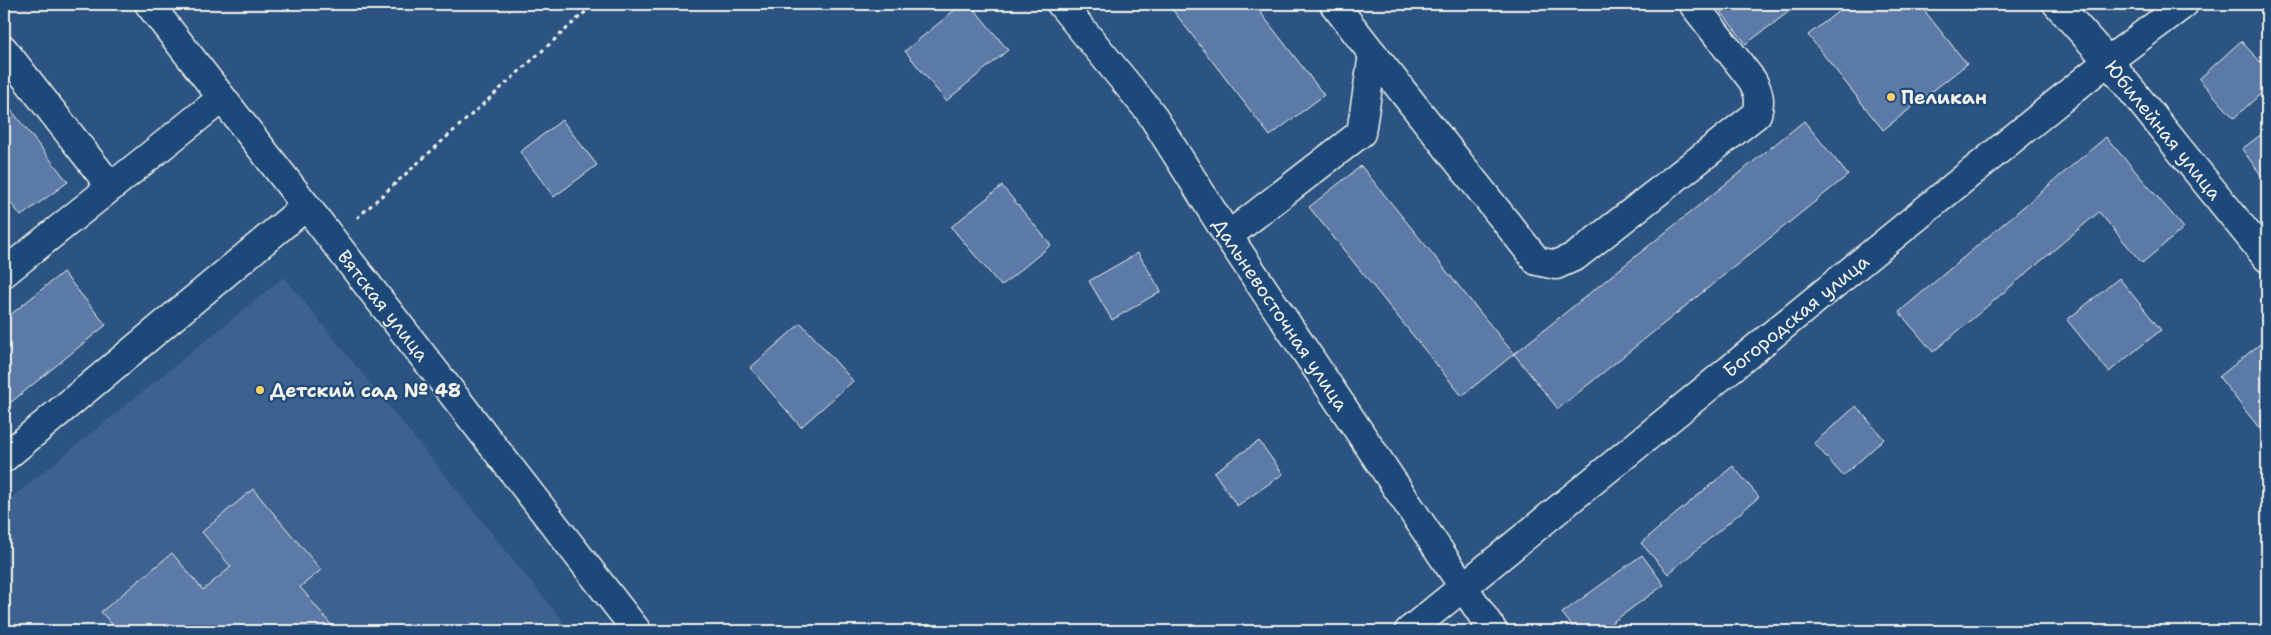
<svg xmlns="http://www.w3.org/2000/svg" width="2271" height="635" font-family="'Shantell Sans',sans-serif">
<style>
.built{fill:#3e6290}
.building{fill:#5c7aa7;stroke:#f4f1e8}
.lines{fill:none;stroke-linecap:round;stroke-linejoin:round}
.minor-casing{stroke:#f4f1e8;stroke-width:31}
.path{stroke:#f4f1e8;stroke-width:3;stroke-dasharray:4 4;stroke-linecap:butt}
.minor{stroke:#1f4a7a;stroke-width:28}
.poi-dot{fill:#ffd166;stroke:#1f4a7a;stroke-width:2}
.labels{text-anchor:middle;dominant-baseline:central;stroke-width:4.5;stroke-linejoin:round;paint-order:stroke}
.poi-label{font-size:19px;font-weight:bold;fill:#f4f1e8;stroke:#1f4a7a;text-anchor:start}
.street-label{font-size:19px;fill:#f4f1e8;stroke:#1f4a7a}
</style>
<rect width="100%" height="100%" fill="#2b5483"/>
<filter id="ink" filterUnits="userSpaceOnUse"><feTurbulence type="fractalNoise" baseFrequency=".02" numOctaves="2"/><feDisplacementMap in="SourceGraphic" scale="10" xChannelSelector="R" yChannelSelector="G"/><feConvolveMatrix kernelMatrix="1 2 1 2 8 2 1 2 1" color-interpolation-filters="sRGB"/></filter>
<g filter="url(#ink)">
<!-- built -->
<path class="built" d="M284,277L571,631H4V504Z"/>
<!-- building -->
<path class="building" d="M962,4H970L1008,50L946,101L905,51Z
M1168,4H1254L1324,95L1270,136Z
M1715,4H1799L1746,44Z
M1848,4H1919L1967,64L1883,130L1808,35Z
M2241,41L2267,69V88L2234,118L2199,79Z
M4,101L68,182L21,216L4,194Z
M562,120L597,165L554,197L520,152Z
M1804,121L1848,175L1558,409L1514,354Z
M2267,130V181L2266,182L2242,149Z
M2106,137L2184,228L2142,263L2099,212L1933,352L1899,312Z
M1361,166L1514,354L1462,396L1309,207Z
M1002,186L1051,245L1001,286L951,227Z
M1138,253L1161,291L1112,320L1089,281Z
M63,272L106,325L4,408V320Z
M2119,278L2161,330L2109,372L2067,320Z
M801,323L853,381L801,427L750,368Z
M2260,344L2267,353V438L2219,377Z
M1856,406L1884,439L1843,476L1814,443Z
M1259,441L1283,474L1237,506L1214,472Z
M1733,466L1759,497L1668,574L1641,543Z
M253,489L321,570L300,587L333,627L327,631H118L101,612L172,553L203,590L231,567L202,532Z
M1642,555L1664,585L1600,631H1576L1562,613Z"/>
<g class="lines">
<!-- minor casing -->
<g class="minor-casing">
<g id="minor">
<path id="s1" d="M149,4L637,631"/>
<path id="s2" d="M1061,4L1150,112L1228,236L1493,631"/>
<path id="s3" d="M2057,4L2108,61L2267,258"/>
<path d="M4,50L111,187"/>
<path d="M1373,54L1537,261L1556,265L1576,256L1757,114C1761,101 1759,92 1752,80L1693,4"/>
<path d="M1228,236L1361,133L1373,54L1334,4"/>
<path d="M4,273L222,98"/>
<path d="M4,458L306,206"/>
<path id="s4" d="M1409,631L2108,61L2184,4"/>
</g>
</g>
<!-- path -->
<path class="path" d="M357,218L594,4"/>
<!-- minor -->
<use href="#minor" class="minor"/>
</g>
</g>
<!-- markers -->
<g class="poi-dot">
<circle cx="1891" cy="97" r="5"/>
<circle cx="260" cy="390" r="5"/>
</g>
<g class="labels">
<!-- poi labels -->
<g class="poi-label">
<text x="1901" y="97">Пеликан</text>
<text x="270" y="390">Детский сад № 48</text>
</g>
<!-- street labels -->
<g class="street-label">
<text stroke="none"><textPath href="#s3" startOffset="165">Юбилейная улица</textPath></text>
<text stroke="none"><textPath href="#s1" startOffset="382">Вятская улица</textPath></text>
<text stroke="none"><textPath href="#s2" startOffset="381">Дальневосточная улица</textPath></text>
<text stroke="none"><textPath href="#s4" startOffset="499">Богородская улица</textPath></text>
</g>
</g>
<!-- margin -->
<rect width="2271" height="635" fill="none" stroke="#1f4a7a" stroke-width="20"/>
<rect x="10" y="10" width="2251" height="615" fill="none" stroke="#f4f1e8" stroke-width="2" filter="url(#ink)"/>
</svg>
